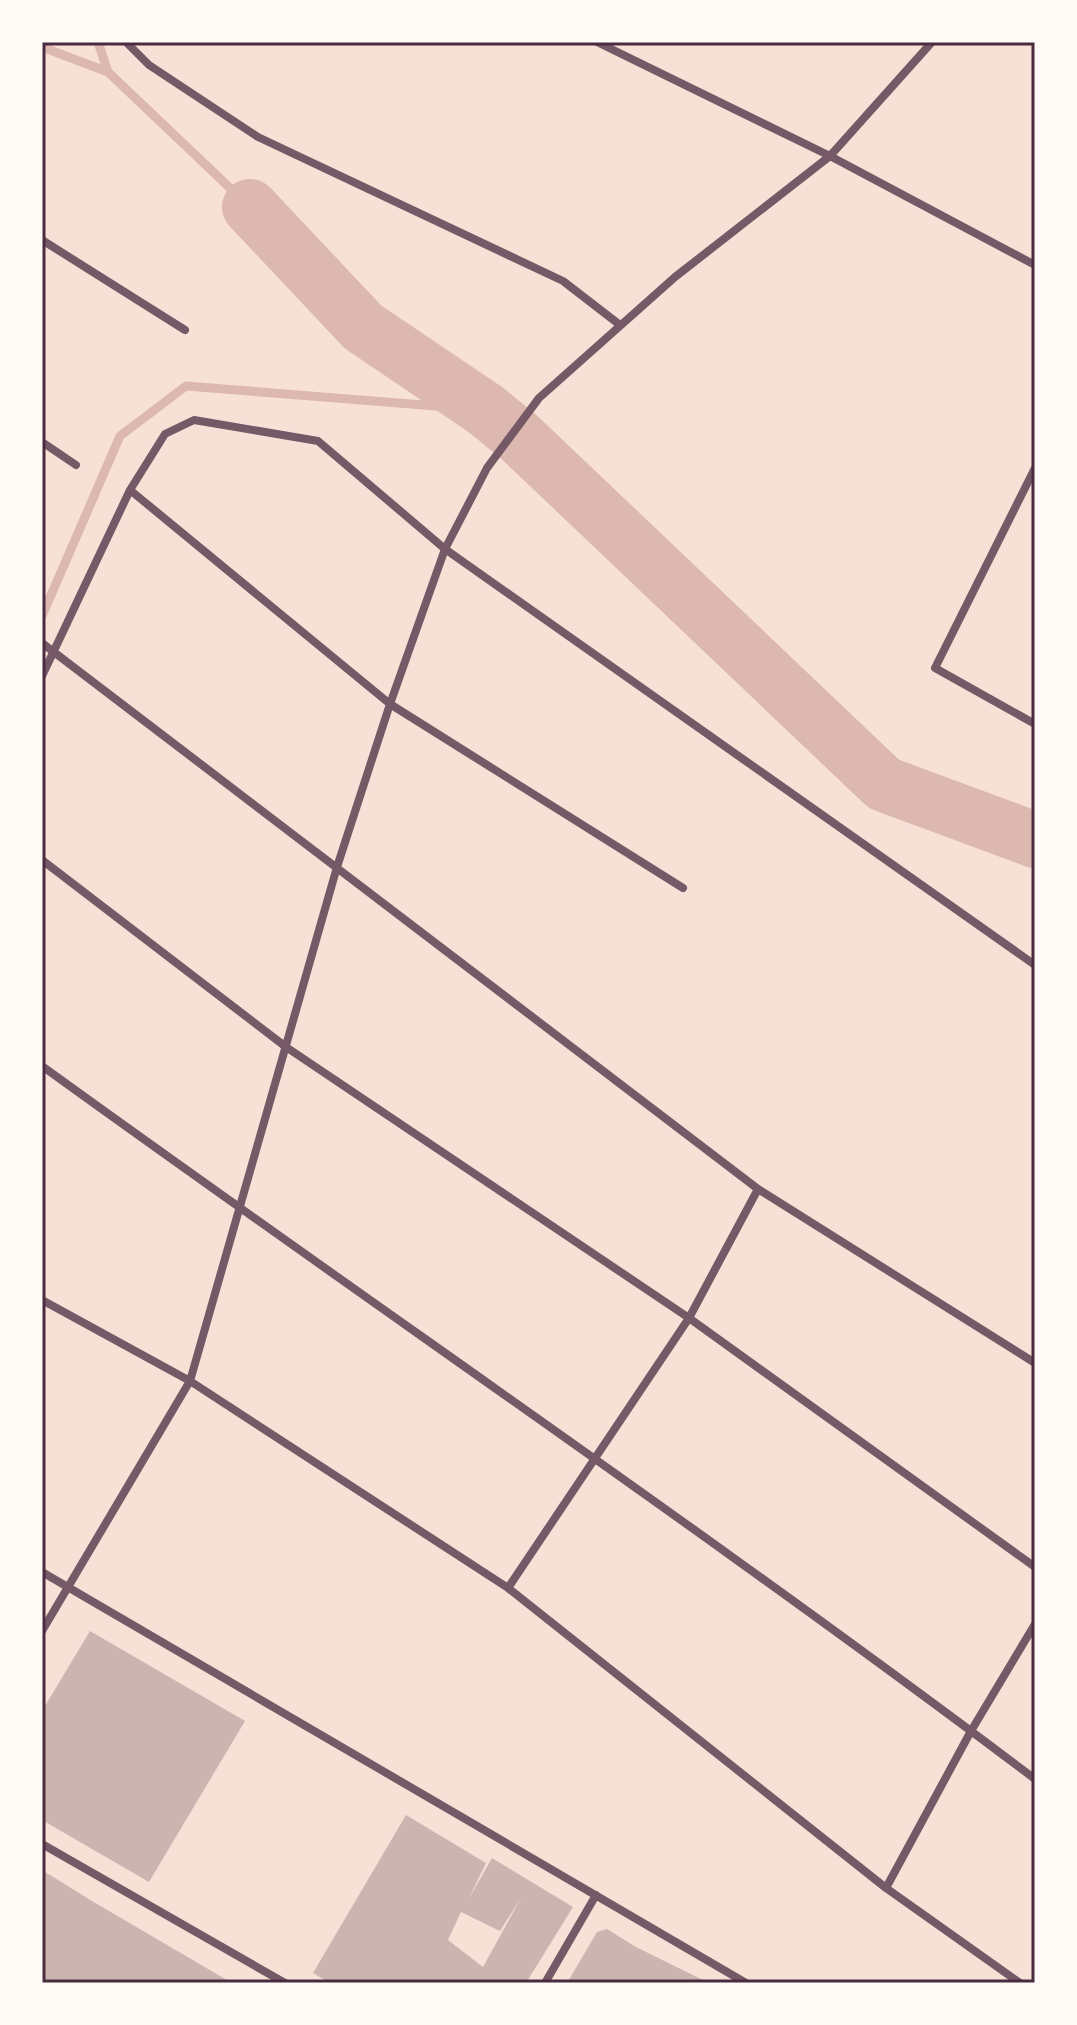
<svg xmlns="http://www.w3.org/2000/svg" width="1077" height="2025" font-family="Arial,sans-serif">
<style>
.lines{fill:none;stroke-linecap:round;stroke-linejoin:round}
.stream{stroke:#dcb8b0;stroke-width:9}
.river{stroke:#dcb8b0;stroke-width:56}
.building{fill:#ccb4b1;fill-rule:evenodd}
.minor{stroke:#755966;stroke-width:8}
.neatline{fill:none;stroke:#4a2c40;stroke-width:3}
</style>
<rect width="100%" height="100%" fill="#f7e1d7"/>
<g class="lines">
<!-- stream -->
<path class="stream" d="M98,42L108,72
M42,47L108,72L250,207
M42,616L120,436L186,386L486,410"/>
<!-- river -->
<path class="river" d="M250,207L363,327L486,410L519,437L884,784L1035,840"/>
</g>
<!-- building -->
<path class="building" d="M90,1631L245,1721L149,1882L42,1820V1711Z
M406,1815L486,1863L468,1900L492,1858L573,1907L526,1983H330L313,1973ZM521,1898L483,1967L448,1940L461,1912L500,1931Z
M42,1870L92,1901L232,1983H42Z
M607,1929L636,1947L709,1983H567L597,1932Z"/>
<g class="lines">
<!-- minor -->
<path class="minor" d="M126,42L149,65L258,137L563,281L620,325
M597,42L830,156L1035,265
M42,240L185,330
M42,442L76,465
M1035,468L935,668L1035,724
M130,490L390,704L683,888
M42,643L758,1189L1035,1363
M42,676L130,490L165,434L194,420L318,441L445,549L1035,965
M42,860L286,1047L689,1318L1035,1567
M42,1066C372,1305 710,1534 1035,1779
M42,1300L190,1381L508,1588L886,1888L1020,1983
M42,1572L746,1983
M508,1588L689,1318L758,1189
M42,1631L190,1381L337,867L390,704L445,549L487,468L539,398L675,277L830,156L932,42
M42,1844L285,1983
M886,1888L971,1731L1035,1624
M545,1983L596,1895"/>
</g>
<!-- border -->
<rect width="1077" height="2025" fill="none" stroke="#fffaf5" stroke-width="88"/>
<rect x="44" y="44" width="989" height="1937" class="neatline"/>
</svg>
